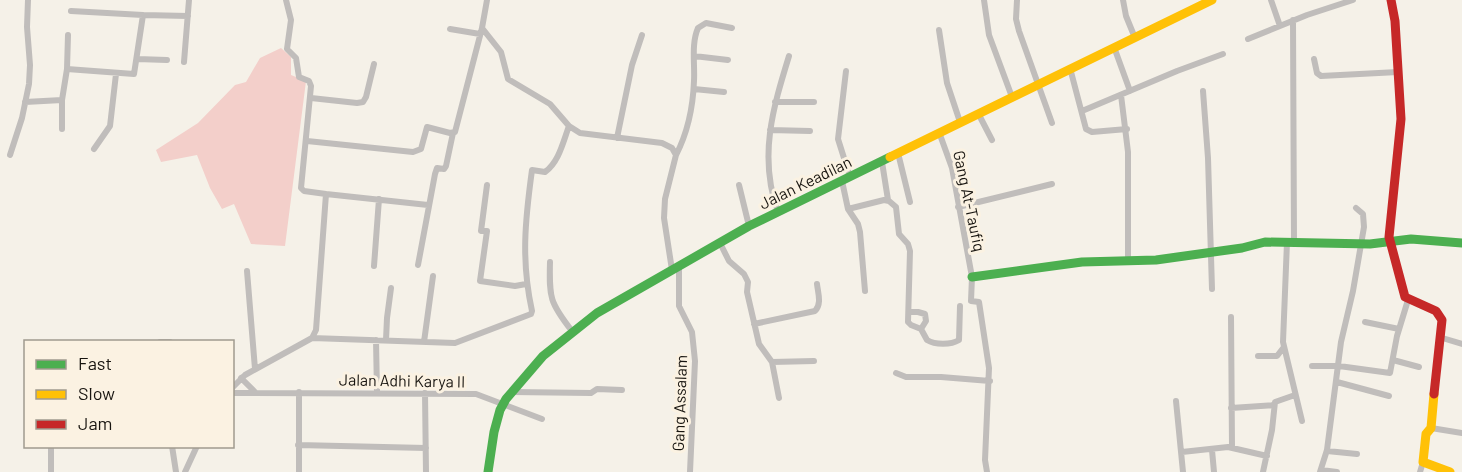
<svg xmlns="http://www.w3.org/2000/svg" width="1462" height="472" font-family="Barlow,sans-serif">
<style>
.green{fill:#f3cfca}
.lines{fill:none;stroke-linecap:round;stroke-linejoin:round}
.street{stroke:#c0bdbb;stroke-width:6}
.fast{stroke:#4caf50;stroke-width:9}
.slow{stroke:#ffc107;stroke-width:9}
.jam{stroke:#c62828;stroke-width:9}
.labels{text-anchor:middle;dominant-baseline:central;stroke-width:6;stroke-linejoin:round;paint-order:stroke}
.street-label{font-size:16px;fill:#181510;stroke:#fbf2e2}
</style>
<rect width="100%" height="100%" fill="#f5f1e8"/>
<!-- green -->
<path class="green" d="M281,48L291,57V75L306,81L285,246L251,244L234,204L222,209L210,188L197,155L161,162L156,150L198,123L235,85L246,82L260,58Z"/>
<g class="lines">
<!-- street -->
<path class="street" d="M487,0L482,28L501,52L508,79L550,104L569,126L580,133L662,143L672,148L676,155L665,199L664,218L672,270
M984,0L989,35L1012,97
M1017,0L1016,19L1019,31L1052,123
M1123,0L1126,16L1135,38
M1271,0L1280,26
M71,11L143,15
M1293,20L1294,242
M450,29L480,34
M939,30L947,83L960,122
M1248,39L1307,15L1353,0
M1114,47L1130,91
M694,56L728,60
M137,59L167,60
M1314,59L1317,73L1321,76L1398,72
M184,62L189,0
M1070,68L1086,129L1092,132L1127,129
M67,69L68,35
M846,71L838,139L850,177
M694,89L724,92
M1203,91L1208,158L1212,289
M1121,95L1128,152V262
M311,98L357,103L363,102L366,97L374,64
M25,102L62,100
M775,102H814
M1082,111L1177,71L1223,54
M978,113L992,140
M62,129V100L67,69L134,74L143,15L188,16
M770,130L810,131
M939,132L952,168L972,277L971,301L979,302L989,368L985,460L987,472
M617,138L632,65L642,35
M307,141L413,152L421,149L427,127L450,133L455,132L482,28
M94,149L110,126L116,74
M898,153L910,202
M10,155L22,118L29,84L30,65L27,27L28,0
M676,155C688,132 693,107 694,81C695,64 691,44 698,28L706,23L732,28
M882,162L888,200
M842,181L848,209L858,224L860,232L865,291
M487,185L481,231H487L480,281L515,286L526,284
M739,185L749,226
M326,194L428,205
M958,207L1052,184
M848,209L884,200L889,201L896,207L899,234L908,244L910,251L908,322L911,325L921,329L927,340C935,345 951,345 959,340L960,306
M778,212C758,157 773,108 789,56
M1287,242L1283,342L1302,421
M720,243L729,261L744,274L748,282L747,292L759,344L772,362L779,398
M550,262C549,298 550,303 572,331
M418,265L435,174L437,168L444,169L446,166L453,133
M374,266L379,199
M679,267V306L692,332L695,361L690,472
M247,271L255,369
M909,312H918L925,314L926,321L921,329
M1231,317L1232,447
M1365,322L1399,329
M754,324L815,311C822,304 818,293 817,284
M1439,337L1462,344
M312,338L455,343L531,314L532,311C521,261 525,221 532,170L545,172C559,162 563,142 569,126
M376,340L377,393
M386,340L387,318L391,288
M160,342H170
M424,342L433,276
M1258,356H1277L1284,347
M1393,360L1419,367
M772,362L814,361
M1312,366H1339L1390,373L1397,336L1408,300
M896,373L906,377H941L990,381
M241,378L255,392
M1337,382L1389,396
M232,388L245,375L312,338L316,330L326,194L304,191L301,188L311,86L309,81L299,77L296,58L287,49L291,20L286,0
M299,392V472
M512,392L591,393L597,389L622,390
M232,393L476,394L542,419
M425,393L426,472
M1176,401L1183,472
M1231,408L1274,405
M1431,428L1462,433
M298,445L426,448
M172,446L176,472
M1212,450L1214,472
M1327,451L1357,454
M1182,452L1228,447L1267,456
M1321,470L1337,472
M51,472V446
M185,472L197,446
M1263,472L1272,430L1275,402L1295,395
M1320,472L1327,450L1341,342L1353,291L1364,227L1363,214L1356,208
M1420,472L1423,462"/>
<!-- fast -->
<path class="fast" d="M972,277L1082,262L1156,260L1242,248L1265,242L1370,244L1411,239L1462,243
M488,472L494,432L500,410L506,399L543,356L597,313L749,226L890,157"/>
<!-- slow -->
<path class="slow" d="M890,157L1212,0
M1434,394L1431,428L1426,434L1423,462L1450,472"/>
<!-- jam -->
<path class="jam" d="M1391,0L1395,21L1401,119L1389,237L1405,297L1436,311L1442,320L1434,394"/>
</g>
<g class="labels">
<!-- street labels -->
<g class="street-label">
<text transform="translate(805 182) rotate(-26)">Jalan Keadilan</text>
<text transform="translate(970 201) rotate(78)">Gang At-Taufiq</text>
<text transform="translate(402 380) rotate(1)">Jalan Adhi Karya II</text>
<text transform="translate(679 403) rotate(-88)">Gang Assalam</text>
</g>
</g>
<!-- legend -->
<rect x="24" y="340" width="210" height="108" fill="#fbf2e2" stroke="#a09a8e" stroke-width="1.5"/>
<rect x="36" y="360" width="30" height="9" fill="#4caf50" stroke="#a09a8e" stroke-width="1.5"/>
<text x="78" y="370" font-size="18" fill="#181510">Fast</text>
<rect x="36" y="390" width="30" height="9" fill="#ffc107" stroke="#a09a8e" stroke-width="1.5"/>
<text x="78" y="400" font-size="18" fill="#181510">Slow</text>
<rect x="36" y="420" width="30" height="9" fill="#c62828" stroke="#a09a8e" stroke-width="1.5"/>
<text x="78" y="430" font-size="18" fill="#181510">Jam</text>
</svg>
